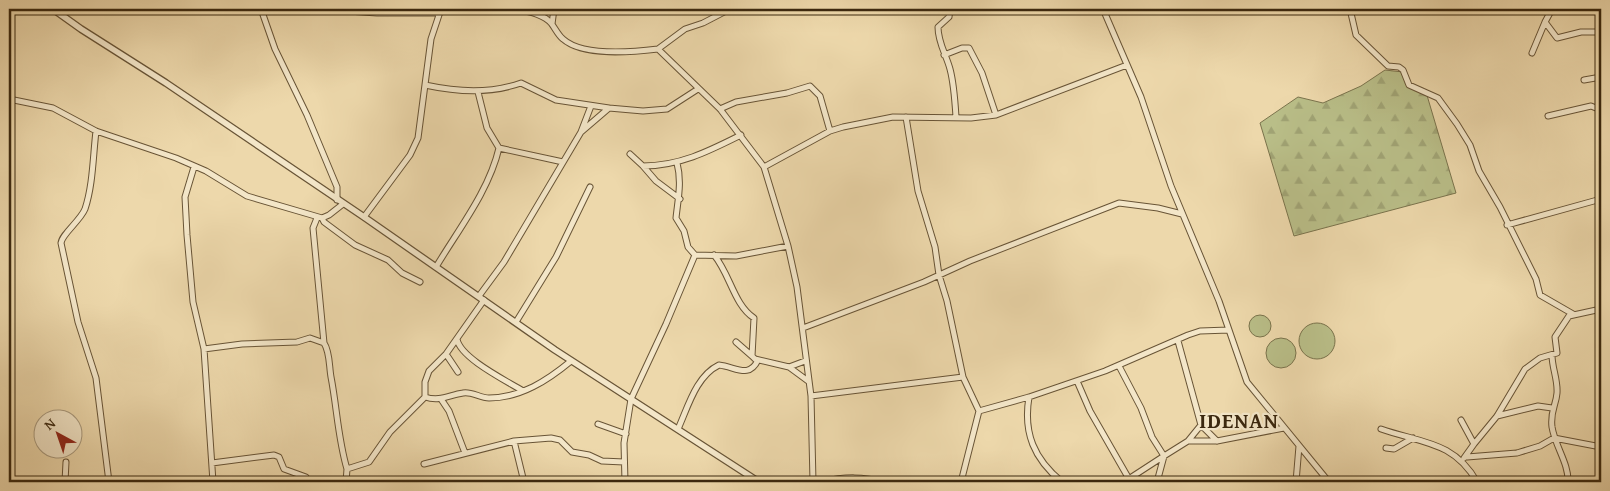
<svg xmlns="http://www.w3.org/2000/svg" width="1610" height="491" font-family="'Gentium Book Plus',serif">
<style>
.green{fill:#b9be88;stroke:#7a734c}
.forest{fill:url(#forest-firs);stroke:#7a734c}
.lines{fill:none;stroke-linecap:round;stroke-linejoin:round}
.minor-casing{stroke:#685436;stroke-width:7}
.tertiary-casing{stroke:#685436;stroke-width:8}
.minor{stroke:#f3e6c8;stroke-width:5}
.tertiary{stroke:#f3e6c8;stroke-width:5.5}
.labels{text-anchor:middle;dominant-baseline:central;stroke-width:4.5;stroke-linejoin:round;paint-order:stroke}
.district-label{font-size:21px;font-weight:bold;letter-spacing:1px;fill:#3b280f;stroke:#f3e6c8}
</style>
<defs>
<pattern id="forest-firs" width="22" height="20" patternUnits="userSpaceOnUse" patternTransform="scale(1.25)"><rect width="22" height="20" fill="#b9be88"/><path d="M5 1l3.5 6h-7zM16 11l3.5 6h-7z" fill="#a0a374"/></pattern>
</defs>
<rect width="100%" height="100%" fill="#edd8ab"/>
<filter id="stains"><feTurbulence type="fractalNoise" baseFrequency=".004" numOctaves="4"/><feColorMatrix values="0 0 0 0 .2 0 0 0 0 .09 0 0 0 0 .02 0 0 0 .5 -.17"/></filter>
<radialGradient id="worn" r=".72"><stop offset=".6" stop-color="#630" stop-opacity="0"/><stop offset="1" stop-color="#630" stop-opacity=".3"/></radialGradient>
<!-- green -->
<path class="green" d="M1249 326a11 11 0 1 1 22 0a11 11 0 1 1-22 0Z
M1299 341a18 18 0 1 1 36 0a18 18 0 1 1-36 0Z
M1266 353a15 15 0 1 1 30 0a15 15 0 1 1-30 0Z"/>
<!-- forest -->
<path class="forest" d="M1385,70L1403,72L1408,86L1426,92L1456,193L1294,236L1260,123L1298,97L1323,103L1361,86Z"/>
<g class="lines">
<!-- minor casing -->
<g class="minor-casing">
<path id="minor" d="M261,9L275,49L307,115L337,187V200
M516,9C528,11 543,14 551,23C555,28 558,35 563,39C583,57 633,52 658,49L720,109L764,167L788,246L797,287L811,396L813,482
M950,9L949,17L938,27C938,43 946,54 950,69C954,84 955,101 956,117
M1103,9L1141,97L1171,186L1219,301L1247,382L1329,482
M1350,9L1356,35L1388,66L1399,67L1403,70L1409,85L1438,98L1457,124L1470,145L1479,171L1500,207L1536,279L1540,295L1573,314
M261,10L319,9L377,13H439
M1545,22L1552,9
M552,24L554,9
M658,49L685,29L703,23L730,9
M1532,53L1545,22L1557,38L1581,32H1601
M944,55L962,48H969L982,73L996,115
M1584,80L1601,77
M425,85C458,92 489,94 521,83L556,100L609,108
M9,99L53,108L96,131L176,158L206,171L247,196L322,218L329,215L343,204
M720,109L736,102L787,93L810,86L820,96L830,131
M1548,116L1591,106L1601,110
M906,117L918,191L935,247L939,275L947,301L963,377L979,411L961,482
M96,131C93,156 93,185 85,209C80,221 62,234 61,243L78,322L96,378L109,482
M581,132L591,106
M499,148L563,162
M630,154L643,166C680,166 709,151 741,135
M677,163C682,182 678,199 676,218L684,231L688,247L695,255L736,256L788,246
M643,166L656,181L680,199
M194,167L185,197L187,235L193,302L204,349L242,344L297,342L310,338L324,343C330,352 329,366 331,377C337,408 338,439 347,469
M764,167L830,131L843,127L893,117L971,118L996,115L1127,65
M364,217L410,155L418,138L431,39L441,9
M317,218L313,228L324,343
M322,218L324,222L355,245L388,260L402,273L420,282
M1507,225L1601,199
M714,255C730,274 734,305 754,318L752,356L755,359L789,367L805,361
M436,267C458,230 489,191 499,148L487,128L478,92
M479,296L504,262L581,132L609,108L643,111L667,109L698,89
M516,322L556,257L590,187
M803,328L924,282L970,261L1119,203L1158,208L1182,214
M457,339C460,358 507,381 523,391
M1178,341L1201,425L1217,441
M736,342L752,356
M204,349L213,482
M446,354L458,372
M1552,355C1552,368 1558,380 1557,393C1556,406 1550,411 1552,427C1555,446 1569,464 1568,482
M1119,366L1141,408L1152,437L1164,456L1124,482
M789,367L808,381
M1077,381L1090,411L1129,479
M811,396L963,377
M425,397C440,402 449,395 463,393C471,391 480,398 489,398C521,398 548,380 571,361
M1029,397C1023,433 1034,459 1062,482
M441,399L449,411L465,453
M979,411L1029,397L1105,371L1188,335L1200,331L1229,330
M1497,416L1538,406L1552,408
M1461,420L1474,444L1464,458
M598,424L626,434
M678,429C688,407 696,376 719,365C736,367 749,379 758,360
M1381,429C1421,443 1454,441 1477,482
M514,441L524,482
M1188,441H1217L1284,428
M1474,444L1497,416L1525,369L1540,358L1557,353L1555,337L1569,316L1601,309
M1386,448L1394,449L1413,438
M1467,457L1517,453L1540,446L1554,438L1601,447
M212,463L274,455L279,457L284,469L306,477
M424,464L514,441L551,438L560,440L572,452L589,455L602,461L624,462
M65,482L66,462
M346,482L347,469L369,462L390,432L425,397V382L429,371L446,354L484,300
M625,482L624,443L631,399L666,324L695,255
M822,482C846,476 863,477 886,482
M1157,482L1164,456L1188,441L1201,425
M1296,482L1299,446"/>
</g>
<!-- tertiary casing -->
<g class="tertiary-casing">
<path id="tertiary" d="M53,9L81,29L166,83L364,217L555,350L759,482"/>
</g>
<!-- minor -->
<use href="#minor" class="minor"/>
<!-- tertiary -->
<use href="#tertiary" class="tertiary"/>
</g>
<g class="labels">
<!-- district labels -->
<g class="district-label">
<text x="1239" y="420">IDENAN</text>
</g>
</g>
<!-- margin -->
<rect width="1610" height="491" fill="none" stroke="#edd8ab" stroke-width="30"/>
<rect x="10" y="10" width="1590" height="471" fill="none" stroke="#3b280f" stroke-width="2.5"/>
<rect x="15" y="15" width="1580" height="461" fill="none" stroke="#3b280f"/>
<!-- north arrow -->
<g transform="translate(58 434) rotate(320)"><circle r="24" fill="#f3e6c8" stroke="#a99a7e"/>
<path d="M0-4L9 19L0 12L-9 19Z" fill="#8f2418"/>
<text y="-8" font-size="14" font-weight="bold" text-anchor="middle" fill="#3b280f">N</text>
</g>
<rect width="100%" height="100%" filter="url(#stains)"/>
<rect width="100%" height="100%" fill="url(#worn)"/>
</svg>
